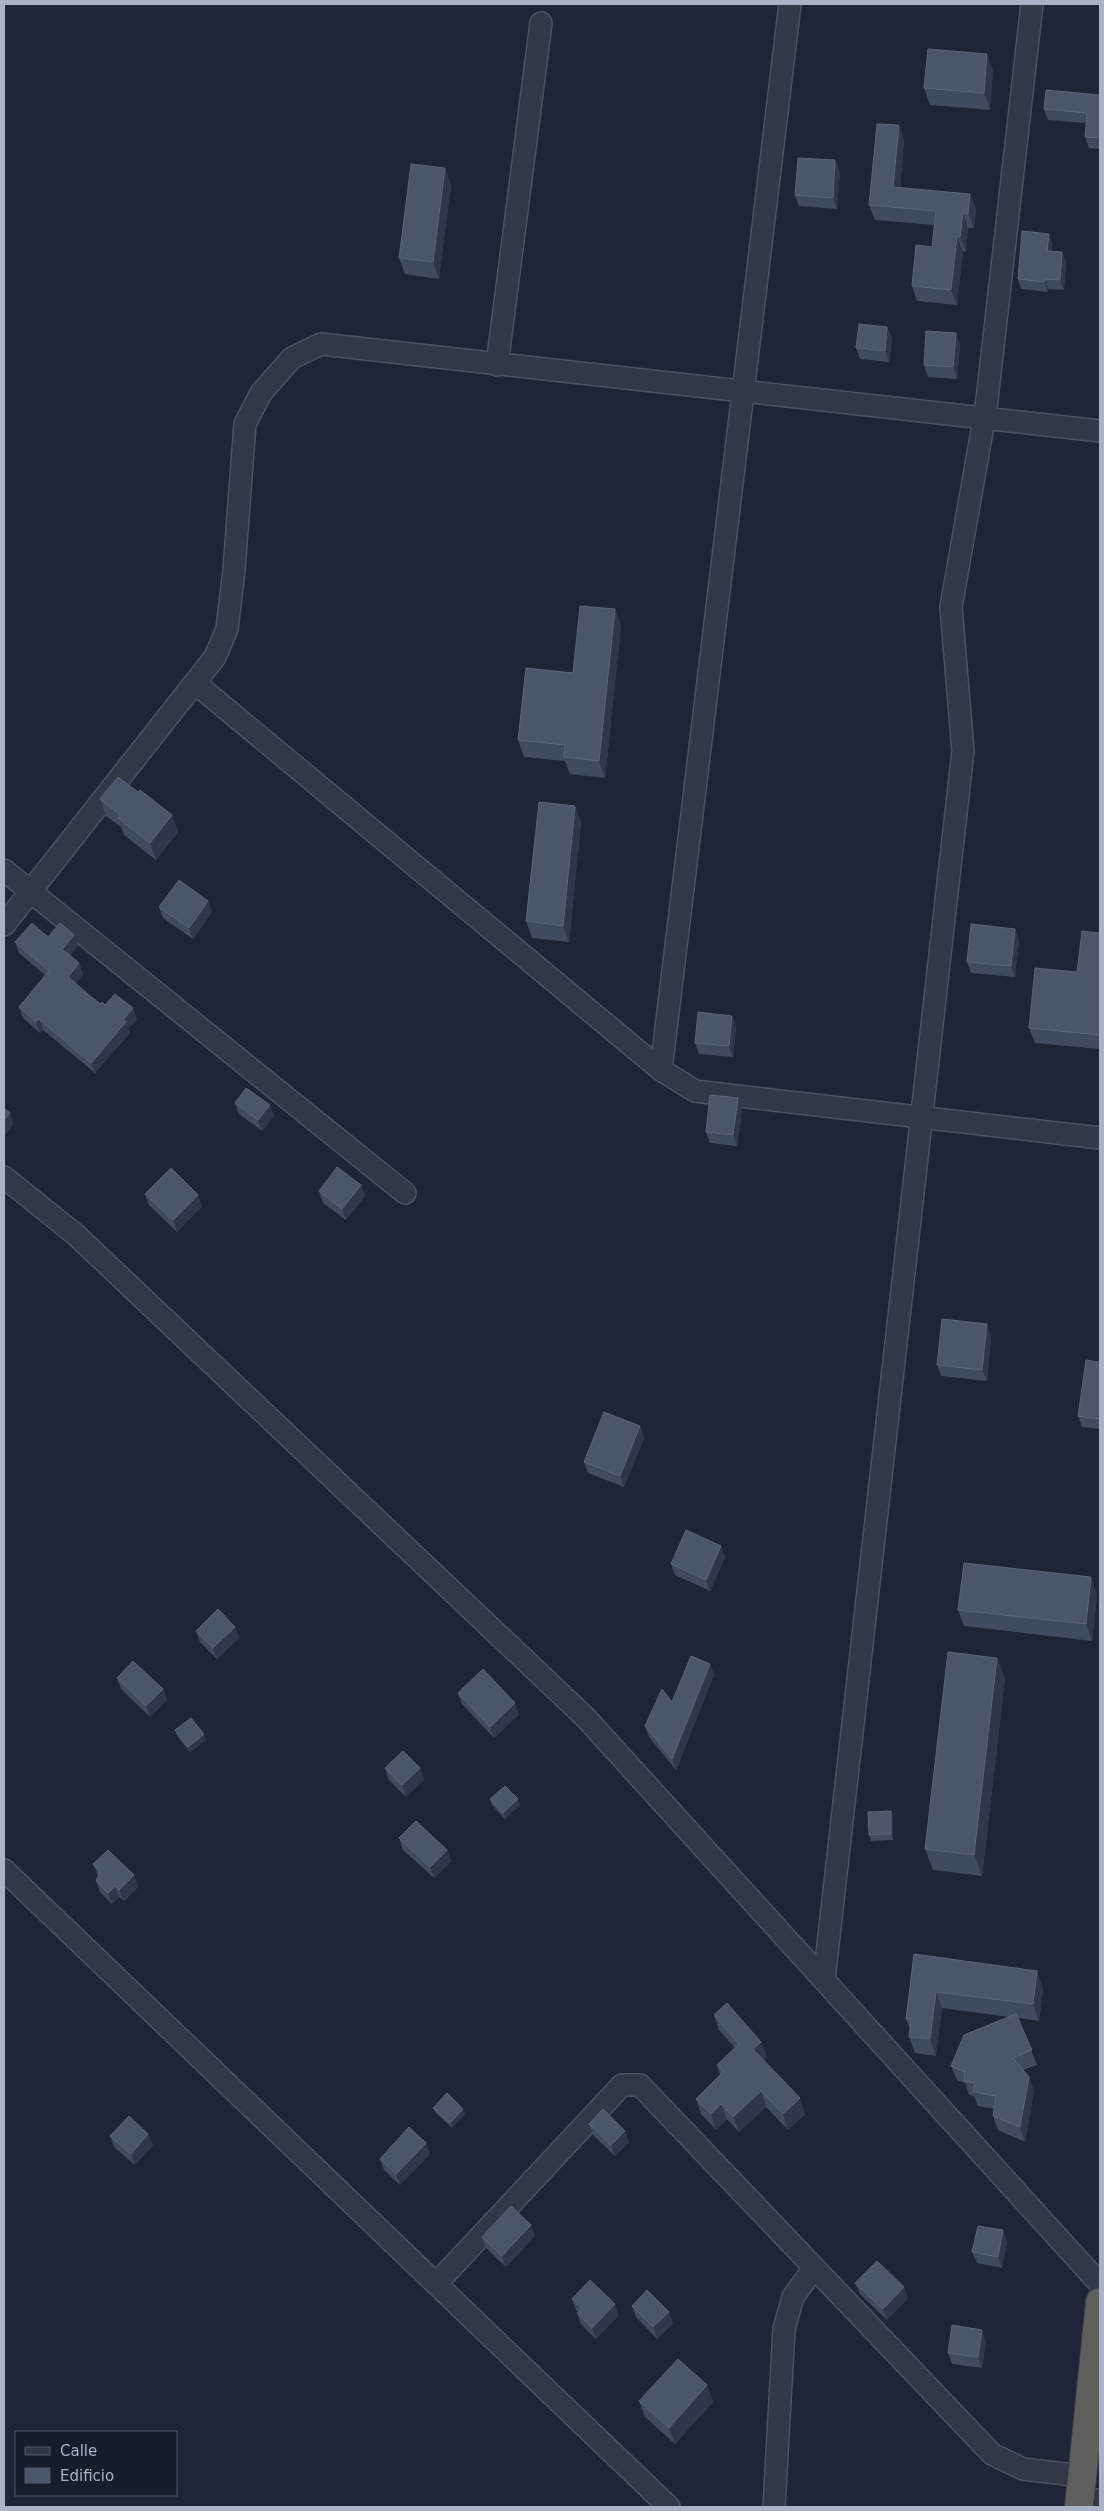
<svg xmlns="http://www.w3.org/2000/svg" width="1104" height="2511" font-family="'DejaVu Sans',sans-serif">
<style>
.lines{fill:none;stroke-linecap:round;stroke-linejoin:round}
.minor-casing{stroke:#4c5263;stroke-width:24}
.trunk-casing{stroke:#393f4f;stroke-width:30}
.minor{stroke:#313848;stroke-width:21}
.trunk{stroke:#5e5e5a;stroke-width:28}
.wall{fill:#414b60}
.shaded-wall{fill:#2e374b}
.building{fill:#4c566b;stroke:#5b6479}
</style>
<rect width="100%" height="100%" fill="#1d2537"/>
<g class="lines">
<!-- minor casing -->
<g class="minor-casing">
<path id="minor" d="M497,365L541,23
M195,683L661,1070L695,1091L1100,1138
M4,870L405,1193
M4,925L215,657L227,629L234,570L245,424L261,393L292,358L321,344L1100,431
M661,1070L790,4
M4,1177L76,1235L585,1717L1100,2284
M4,1870L669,2507
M824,1980L963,751L951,607L986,408L1032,4
M436,2284L622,2085H640L992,2454L1023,2469L1082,2476
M1079,2496L1100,2501
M774,2507L784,2329L793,2297L814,2268"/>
</g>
<!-- trunk casing -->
<g class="trunk-casing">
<path id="trunk" d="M1079,2507L1100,2302"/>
</g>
<!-- minor -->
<use href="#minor" class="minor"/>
<!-- trunk -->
<use href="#trunk" class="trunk"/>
</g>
<!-- wall -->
<path class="wall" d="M993,70L990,110L930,105L924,88Z
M1100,95V149L1089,148L1085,137L1086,123L1048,120L1044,109Z
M904,140L900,188L970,194L976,209L974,228H968L966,252L963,251L957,305L917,301L912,286L932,247L934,225L875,220L869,205Z
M835,160L840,171L837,209L799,206L795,195Z
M445,168L451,185L439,279L405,274L399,258Z
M1049,234L1052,244V251L1062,252L1066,262L1064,290L1048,289V292L1021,289L1018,279Z
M887,327L892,338L889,362L860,359L856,348Z
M960,344L957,379L928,377L924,365Z
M615,609L621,626L605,778L570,774L565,761L524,757L518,740L573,673Z
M138,792L172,815L178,832L156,860L124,835L121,827L106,816L100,799Z
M575,806L581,823L569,942L532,938L526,921Z
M208,901L212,912L193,939L163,918L159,907Z
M1015,929L1019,940L1015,977L971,973L967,962Z
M1100,933V1049L1035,1043L1029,1028L1077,972Z
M48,937L78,946L70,955L79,963L83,974L75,984L100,1004L105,1005L137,1019L128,1029L130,1033L95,1073L43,1030L40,1033L23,1018L19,1007L45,975L19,953L15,942Z
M732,1016L736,1027L733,1057L699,1054L695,1043Z
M738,1098L742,1109L737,1146L710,1143L706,1132Z
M235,1103L274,1116L262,1131L239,1114Z
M361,1185L365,1196L346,1220L323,1203L319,1191Z
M145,1194L202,1206L177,1232L149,1205Z
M991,1336L987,1381L941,1376L937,1365Z
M1100,1362V1429L1082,1427L1078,1416Z
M640,1426L644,1438L624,1487L588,1473L584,1462Z
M725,1557L710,1591L675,1575L671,1564Z
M1097,1594L1092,1641L964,1626L958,1610Z
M235,1627L239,1638L217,1659L200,1642L196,1631Z
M997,1658L1005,1679L982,1876L933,1870L925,1849Z
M710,1664L714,1675L676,1770L649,1737L645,1726L672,1702Z
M117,1678L163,1689L167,1700L150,1717L121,1689Z
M458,1693L519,1714L494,1738L462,1704Z
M175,1730L206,1740L190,1752L177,1736Z
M385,1768H420L424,1780L406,1797L389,1780Z
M490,1799L520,1805L505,1819L492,1805Z
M893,1817V1840L871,1841L869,1835Z
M399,1838L447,1850L451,1861L434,1878L403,1850Z
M93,1864L134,1875L138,1887L124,1901L119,1897L112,1904L100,1892L96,1881L98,1876Z
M914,1954L1043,1988L1039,2021L1018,2018L1037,2065L1023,2070L1029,2077L1034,2091L1025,2142L998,2130L993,2116L994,2109L978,2106L974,2096L969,2095L965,2083L957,2080L951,2066L1009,2017L942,2008L936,2056L915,2053L909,2037L910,2029L906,2019Z
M714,2015L761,2042L767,2057L764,2060L805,2114L788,2130L766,2107L739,2132L727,2119L716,2130L701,2114L696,2099L720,2075L717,2065L735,2048L719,2030Z
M433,2108L465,2114L452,2128L436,2113Z
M589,2124L629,2142L615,2156L593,2135Z
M110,2136L153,2145L135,2165L114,2147Z
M430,2154L400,2185L384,2170L380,2159Z
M535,2236L506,2267L486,2248L482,2237Z
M1007,2242L1002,2268L977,2263L972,2252Z
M855,2283L908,2298L887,2320L860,2294Z
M572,2299L619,2315L596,2339L581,2324L577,2313L578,2312L576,2310Z
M632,2306L673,2323L657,2339L636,2317Z
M986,2341L982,2368L952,2364L948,2353Z
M707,2385L713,2402L675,2444L645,2417L639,2401Z"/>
<!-- shaded-wall -->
<path class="shaded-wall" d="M987,54L993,70L990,110L984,93Z
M899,125L904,140L899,202L893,187Z
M835,160L840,171L837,209L833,198Z
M445,168L451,185L439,279L433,262Z
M970,194L976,209L974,228L968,214Z
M963,213L968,228L966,252L960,237Z
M1049,234L1052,244L1051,261L1047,251Z
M957,236L963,251L957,305L951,290Z
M1062,252L1066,262L1064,290L1060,280Z
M1045,279L1048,289V292L1044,282Z
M887,327L892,338L889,362L885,351Z
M956,333L960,344L957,379L953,367Z
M615,609L621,626L605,778L599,761Z
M575,806L581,823L569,942L563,926Z
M172,815L178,832L156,860L150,843Z
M208,901L212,912L193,939L189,928Z
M1015,929L1019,940L1015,977L1011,966Z
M74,935L78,946L66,960L62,949Z
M79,963L83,974L72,988L68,977Z
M133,1008L137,1019L128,1029L130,1033L95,1073L91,1063L123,1020Z
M732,1016L736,1027L733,1057L729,1046Z
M39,1019L43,1030L40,1033L36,1022Z
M738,1098L742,1109L737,1146L733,1135Z
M270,1105L274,1116L262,1131L258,1120Z
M10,1113L14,1124L4,1136V1120Z
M361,1185L365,1196L346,1220L342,1209Z
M198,1195L202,1206L177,1232L173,1220Z
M987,1324L991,1336L987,1381L982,1370Z
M640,1426L644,1438L624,1487L620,1476Z
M721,1546L725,1557L710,1591L706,1580Z
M1091,1577L1097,1594L1092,1641L1086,1624Z
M235,1627L239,1638L217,1659L213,1648Z
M997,1658L1005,1679L982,1876L974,1855Z
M710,1664L714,1675L676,1770L672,1759Z
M163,1689L167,1700L150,1717L146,1706Z
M515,1703L519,1714L494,1738L490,1727Z
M204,1734L206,1740L190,1752L188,1747Z
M420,1768L424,1780L406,1797L402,1785Z
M518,1799L520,1805L505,1819L503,1813Z
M891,1811L893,1817V1840L891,1834Z
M447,1850L451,1861L434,1878L430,1867Z
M134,1875L138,1887L124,1901L119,1890Z
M115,1886L119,1897L112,1904L108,1893Z
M1037,1971L1043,1988L1039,2021L1033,2004Z
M936,1992L942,2008L936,2056L930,2039Z
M761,2042L767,2057L759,2064L753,2049Z
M1029,2077L1034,2091L1025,2142L1020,2127Z
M761,2091L766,2107L739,2132L733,2117Z
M800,2098L805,2114L788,2130L783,2114Z
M721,2104L727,2119L716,2130L711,2114Z
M463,2109L465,2114L452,2128L450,2123Z
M625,2131L629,2142L615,2156L611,2145Z
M148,2134L153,2145L135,2165L131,2154Z
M426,2143L430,2154L400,2185L396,2174Z
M531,2225L535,2236L506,2267L502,2256Z
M1003,2230L1007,2242L1002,2268L998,2257Z
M904,2287L908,2298L887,2320L883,2309Z
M615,2304L619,2315L596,2339L592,2328Z
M669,2312L673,2323L657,2339L653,2327Z
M982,2330L986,2341L982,2368L978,2357Z
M707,2385L713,2402L675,2444L669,2428Z"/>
<!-- building -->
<path class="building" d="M928,49L987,54L984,93L924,88Z
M1046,90L1100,95V138L1085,137L1087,113L1044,109Z
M877,124L899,125L893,187L970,194L968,214L963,213L960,237L957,236L951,290L912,286L916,245L932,247L936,211L869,205Z
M798,158L835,160L833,198L795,195Z
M411,164L445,168L433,262L399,258Z
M1022,231L1049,234L1047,251L1062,252L1060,280L1045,279L1044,282L1018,279Z
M859,324L887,327L885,351L856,348Z
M926,331L956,333L953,367L924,365Z
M580,606L615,609L599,761L564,757L565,745L518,740L526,668L573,673Z
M118,777L138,792L140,790L172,815L150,843L118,818L120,815L100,799Z
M539,802L575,806L563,926L526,921Z
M179,880L208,901L189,928L159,907Z
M32,923L48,937L60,923L74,935L62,949L79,963L68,977L100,1004L102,1002L105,1005L115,994L133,1008L123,1020L126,1022L91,1063L39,1019L36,1022L19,1007L49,971L15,942Z
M971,924L1015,929L1011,966L967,962Z
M1082,931L1100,933V1035L1029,1028L1035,968L1077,972Z
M698,1012L732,1016L729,1046L695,1043Z
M246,1088L270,1105L258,1120L235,1103Z
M710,1095L738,1098L733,1135L706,1132Z
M4,1108L10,1113L4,1120Z
M337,1167L361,1185L342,1209L319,1191Z
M171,1168L198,1195L173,1220L145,1194Z
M942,1319L987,1324L982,1370L937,1365Z
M1086,1360L1100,1362V1419L1078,1416Z
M604,1412L640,1426L620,1476L584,1462Z
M686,1530L721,1546L706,1580L671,1564Z
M964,1563L1091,1577L1086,1624L958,1610Z
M218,1609L235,1627L213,1648L196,1631Z
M948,1652L997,1658L974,1855L925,1849Z
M691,1656L710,1664L672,1759L645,1726L662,1689L672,1702Z
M133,1661L163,1689L146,1706L117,1678Z
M483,1669L515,1703L490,1727L458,1693Z
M191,1718L204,1734L188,1747L175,1730Z
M403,1751L420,1768L402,1785L385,1768Z
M505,1786L518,1799L503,1813L490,1799Z
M891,1811V1834L869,1835L868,1812Z
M416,1821L447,1850L430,1867L399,1838Z
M108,1850L134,1875L119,1890L115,1886L108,1893L96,1881L100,1872L93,1864Z
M914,1954L1037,1971L1033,2004L936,1992L930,2039L909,2037L911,2019H906Z
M727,2003L761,2042L753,2049L800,2098L783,2114L761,2091L733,2117L721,2104L711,2114L696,2099L723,2072L717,2065L739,2044L714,2015Z
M1016,2014L1032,2050L1013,2058L1029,2077L1020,2127L993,2116L996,2096L973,2092L975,2083L964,2081L965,2072L951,2066L964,2035Z
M447,2093L463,2109L450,2123L433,2108Z
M603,2109L625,2131L611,2145L589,2124Z
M129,2116L148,2134L131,2154L110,2136Z
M409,2127L426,2143L396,2174L380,2159Z
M511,2206L531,2225L502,2256L482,2237Z
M978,2226L1003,2230L998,2257L972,2252Z
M877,2261L904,2287L883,2309L855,2283Z
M590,2280L615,2304L592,2328L577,2313L582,2308L572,2299Z
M647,2290L669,2312L653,2327L632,2306Z
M952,2325L982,2330L978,2357L948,2353Z
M678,2359L707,2385L669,2428L639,2401Z"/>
<!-- border -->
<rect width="1104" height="2511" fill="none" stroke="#aab2c5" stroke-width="10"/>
<!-- legend -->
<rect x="15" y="2431" width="162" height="65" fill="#171d2c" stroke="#525969"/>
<rect x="25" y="2447" width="25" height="8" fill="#313848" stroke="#525969"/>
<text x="60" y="2456" font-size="15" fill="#aab2c5">Calle</text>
<rect x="25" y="2468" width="25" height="15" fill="#4c566b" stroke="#525969"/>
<text x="60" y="2481" font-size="15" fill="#aab2c5">Edificio</text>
</svg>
